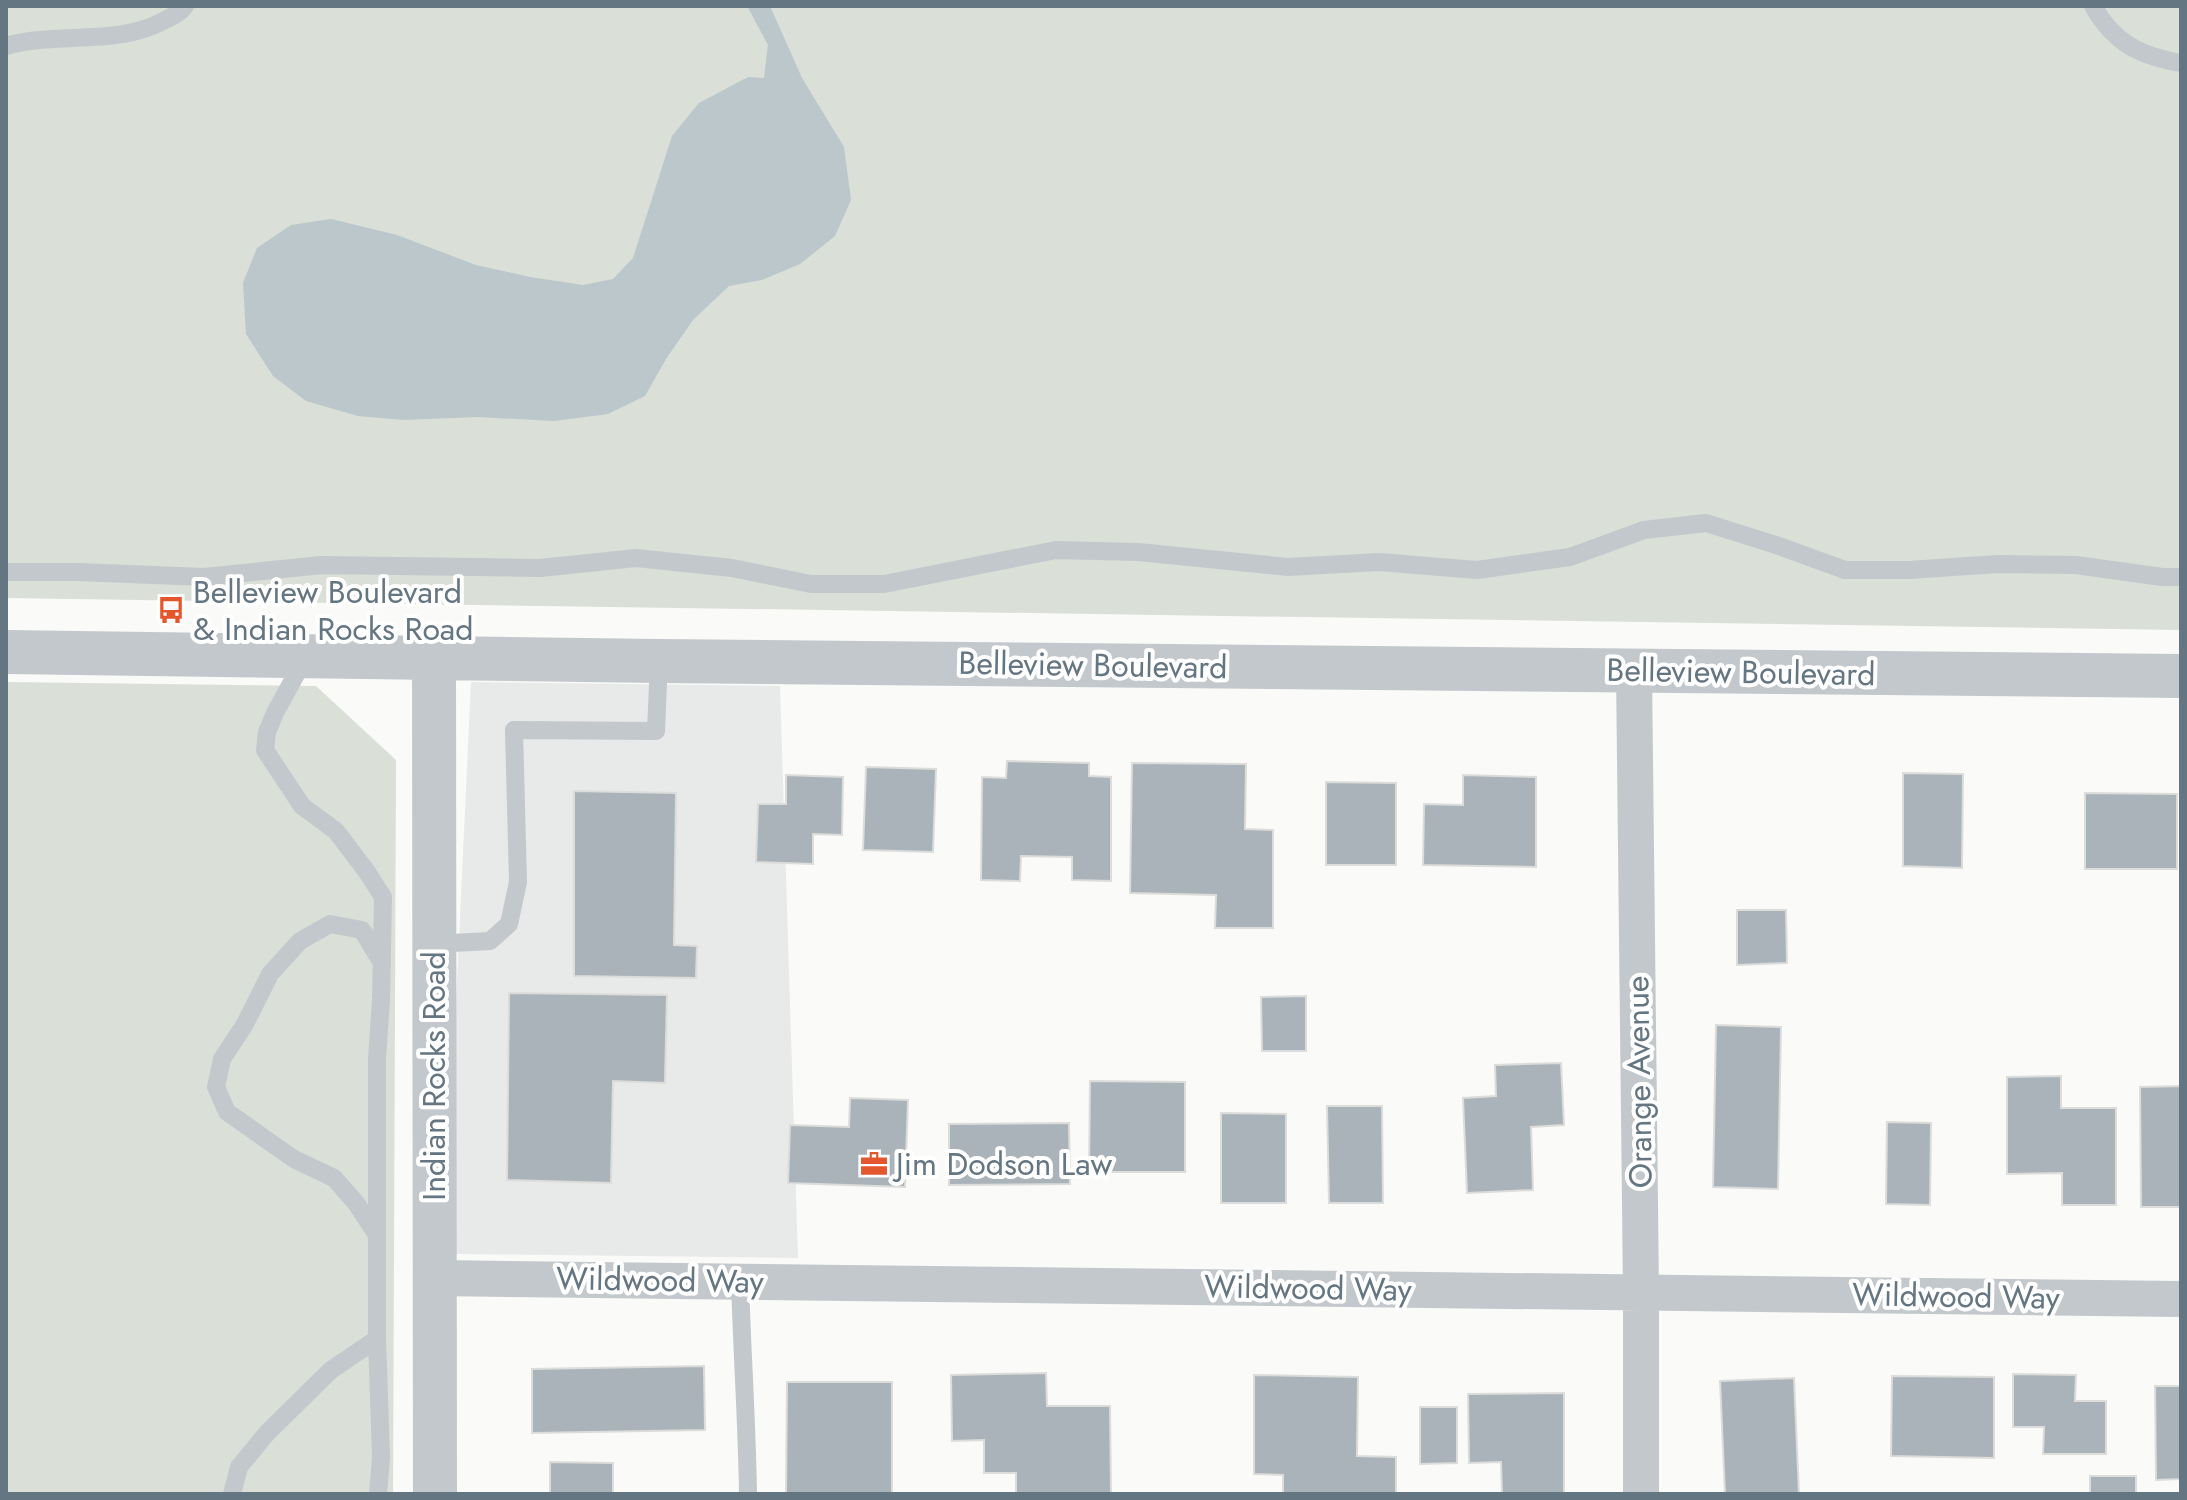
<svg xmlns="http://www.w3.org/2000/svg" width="2187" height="1500" font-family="Jost,sans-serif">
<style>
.built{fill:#e8e9e9}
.green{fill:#dadfd7}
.water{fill:#bbc7cb}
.building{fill:#aab3b9;stroke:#dcdcda;stroke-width:2}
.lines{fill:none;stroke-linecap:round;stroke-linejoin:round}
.service{stroke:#c3c8cc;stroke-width:18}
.minor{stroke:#c3c8cc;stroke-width:36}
.tertiary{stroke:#c3c8cc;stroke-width:44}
.labels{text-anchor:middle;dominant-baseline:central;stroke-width:8;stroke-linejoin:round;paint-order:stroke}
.poi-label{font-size:32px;fill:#657683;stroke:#fff;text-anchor:start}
.street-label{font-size:32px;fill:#657683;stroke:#fff}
</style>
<rect width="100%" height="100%" fill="#fafaf8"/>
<!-- built -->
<path class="built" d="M471,682L780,686L798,1258L456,1254L455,1025Z"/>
<!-- green -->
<path class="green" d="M6,6H2181V630L6,598Z
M6,682L316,686L396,760L393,1494H6Z"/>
<!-- water -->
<path class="water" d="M747,6H770L802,78L844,147L851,200L835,236L800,264L762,280L729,286L693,320L666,359L645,396L608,414L554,421L478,417L403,420L358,416L306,401L273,376L246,334L243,283L257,248L291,225L331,219L397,235L476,265L530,277L583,285L613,279L633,258L672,136L699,103L748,77L764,78L768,45Z"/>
<!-- building -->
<path class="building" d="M1007,761L1089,763V776L1111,777V881L1072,880V857L1021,856L1020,881L981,880L982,777L1006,778Z
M1132,763L1246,764L1245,829L1273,830V928H1215L1216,895L1130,893Z
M866,767L936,769L933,852L863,850Z
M1903,773L1963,774L1962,868L1903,866Z
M786,775L843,777L842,835L813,834V864L756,862L758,804H786Z
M1463,775L1536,777V867L1423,865L1424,804L1463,805Z
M1326,782L1396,783V865H1326Z
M574,791L676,793L674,945L697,946L696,978L574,976Z
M2085,793L2177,794V869H2085Z
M1737,910H1786L1787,963L1737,965Z
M509,993L667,995L665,1083L613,1081L611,1183L507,1180Z
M1306,996V1051H1262L1261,997Z
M1716,1025L1781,1027L1778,1189L1713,1187Z
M1561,1063L1564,1125L1531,1127L1533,1190L1467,1193L1463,1098L1496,1096L1495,1065Z
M2061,1076V1108H2116V1205H2062V1173L2007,1174V1077Z
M1090,1081L1185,1082V1172H1089Z
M2181,1086V1207H2141L2140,1087Z
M850,1098L908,1100L905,1187L788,1183L790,1125L849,1127Z
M1327,1106H1382L1383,1203H1329Z
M1221,1113L1286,1114V1203H1221Z
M1887,1122L1931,1123L1930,1205L1886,1204Z
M1069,1123L1070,1184L949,1185V1124Z
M704,1366L705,1430L532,1433V1369Z
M1046,1373L1047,1406H1110L1111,1494H1016V1473H984V1440L952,1441L951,1375Z
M2013,1374L2076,1375L2075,1401H2106V1454H2043L2044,1427H2013Z
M1254,1375L1358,1377L1357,1456L1396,1457V1494H1283V1475L1254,1474Z
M1892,1376L1994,1377V1458L1891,1456Z
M1794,1378L1799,1494H1725L1720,1381Z
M787,1382H892V1494H786Z
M2155,1386H2181V1479L2156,1480Z
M1564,1393V1494H1502L1501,1462L1469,1463L1468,1394Z
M1420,1407H1457V1463L1420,1464Z
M550,1462L613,1463V1494H550Z
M2090,1476H2136V1494H2090Z"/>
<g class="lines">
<!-- service -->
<path class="service" d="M2093,6C2114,43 2140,56 2181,63
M6,46C58,31 117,47 165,20C173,16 180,13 185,6
M6,572H78L204,577L322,565L540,568L636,558L732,568L811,584H884L1056,550L1138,552L1288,567L1379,562L1477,570L1570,557L1644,530L1706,523L1776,545L1845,570H1909L1998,564L2076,565L2162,577H2181
M305,658L275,713L267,732L265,750L302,806L336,831L367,872L383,897L381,1000L377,1059V1339L381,1457L378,1494
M434,944L490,941L509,924L518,882L514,730L656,731L659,661
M377,1235L356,1203L334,1178L294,1159L227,1112L216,1087L222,1059L245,1024L270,974L300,941L330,924L362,930L382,963
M740,1281C742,1352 747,1423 748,1494
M232,1494L239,1467L267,1433L331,1370L377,1339"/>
<!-- minor -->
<path class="minor" d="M1634,671L1641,1292V1494
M434,1278L2181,1299"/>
<!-- tertiary -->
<path class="tertiary" d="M6,652L659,661L2181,676
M434,658L435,1494"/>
</g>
<!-- icons -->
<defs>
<g id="bus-bare" transform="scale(2.16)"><path d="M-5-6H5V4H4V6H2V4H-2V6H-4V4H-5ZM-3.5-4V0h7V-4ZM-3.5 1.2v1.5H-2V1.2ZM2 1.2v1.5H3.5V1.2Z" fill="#e4572e" stroke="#fff" stroke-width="2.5" paint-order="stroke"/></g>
<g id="office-bare" transform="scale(2.16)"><path d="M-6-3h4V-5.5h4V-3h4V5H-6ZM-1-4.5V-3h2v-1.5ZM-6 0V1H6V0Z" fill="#e4572e" stroke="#fff" stroke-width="2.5" paint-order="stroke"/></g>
</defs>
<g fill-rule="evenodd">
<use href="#bus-bare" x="171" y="610"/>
<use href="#office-bare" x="874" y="1164"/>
</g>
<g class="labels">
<!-- poi labels -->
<g class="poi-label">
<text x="193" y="592">Belleview Boulevard<tspan x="193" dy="37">&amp; Indian Rocks Road</tspan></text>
<text x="896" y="1164">Jim Dodson Law</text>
</g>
<!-- street labels -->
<g class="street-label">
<text transform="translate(1093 665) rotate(1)">Belleview Boulevard</text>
<text transform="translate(1741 672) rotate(1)">Belleview Boulevard</text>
<text transform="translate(434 1076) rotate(-90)">Indian Rocks Road</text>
<text transform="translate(1639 1082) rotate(-91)">Orange Avenue</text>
<text transform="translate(660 1280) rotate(1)">Wildwood Way</text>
<text transform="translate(1308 1288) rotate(1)">Wildwood Way</text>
<text transform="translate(1956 1296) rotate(1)">Wildwood Way</text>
</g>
</g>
<!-- border -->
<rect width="2187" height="1500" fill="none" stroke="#657683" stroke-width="16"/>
</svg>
